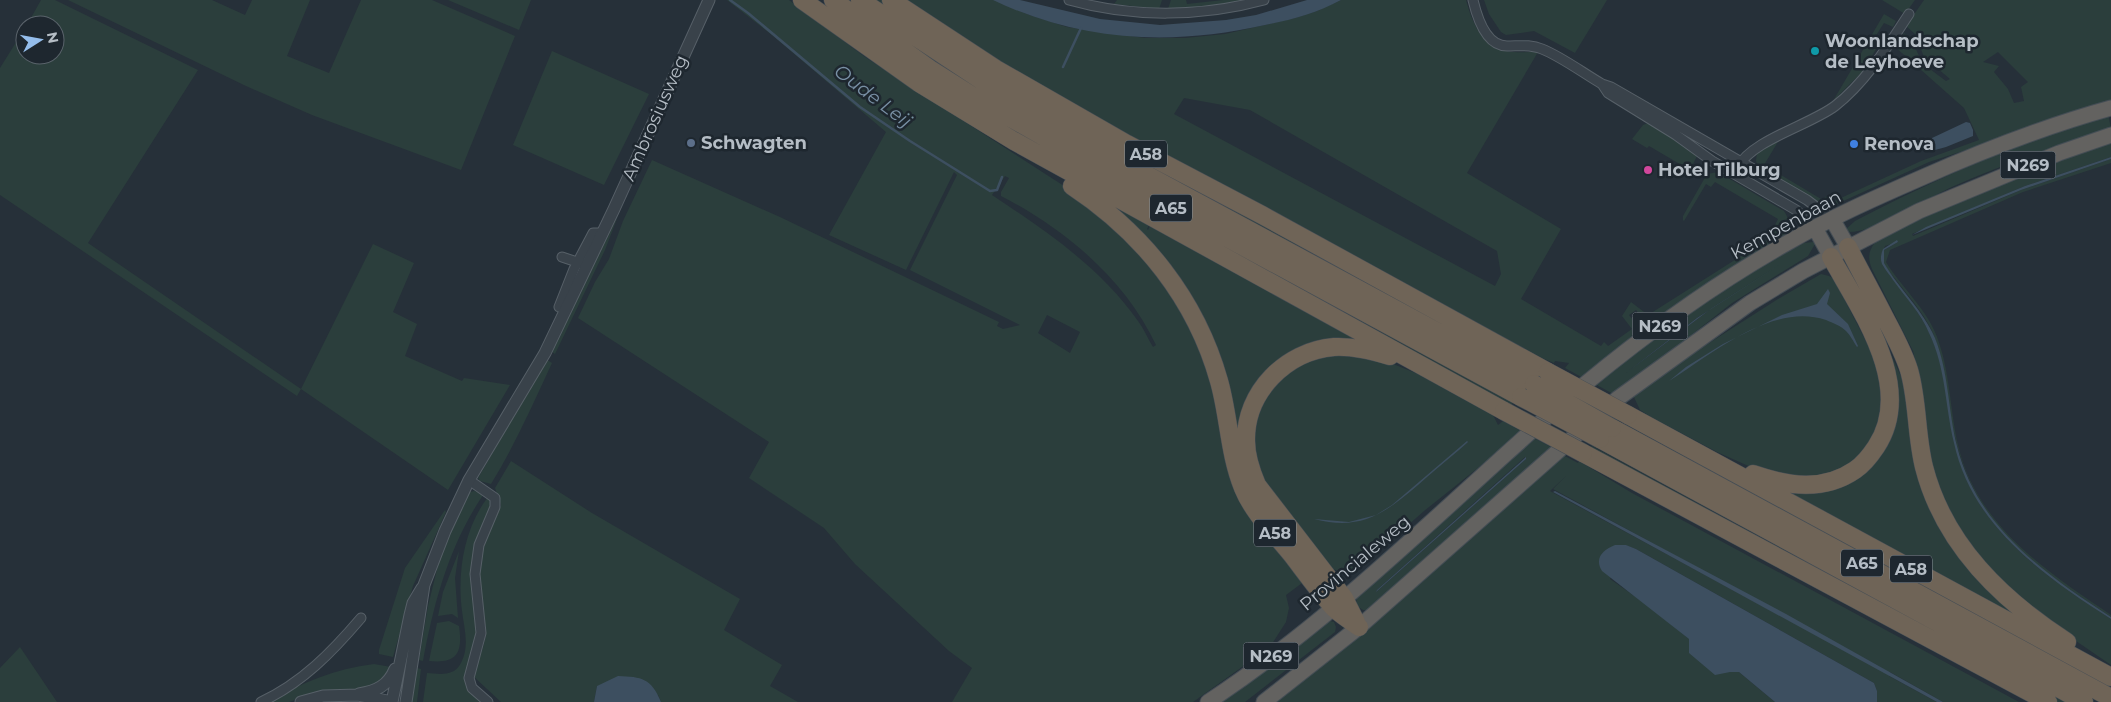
<svg xmlns="http://www.w3.org/2000/svg" width="2111" height="702" font-family="Montserrat,sans-serif">
<style>
.green{fill:#2b3e3c;fill-rule:evenodd}
.water{fill:#3d4f60}
.lines{fill:none;stroke-linecap:round;stroke-linejoin:round}
.stream{stroke:#3d4f60;stroke-width:2.5}
.minor-casing{stroke:#576068;stroke-width:11}
.tertiary-casing{stroke:#576068;stroke-width:13}
.trunk-casing{stroke:#444d55;stroke-width:17}
.motorway-casing{stroke:#444d55;stroke-width:19}
.minor{stroke:#39424a;stroke-width:9}
.tertiary{stroke:#39424a;stroke-width:11}
.trunk{stroke:#636260;stroke-width:15}
.motorway{stroke:#6f6457;stroke-width:18}
.motorway-bridge-casing{stroke:#444d55;stroke-width:19;stroke-linecap:butt}
.motorway-bridge{stroke:#6f6457;stroke-width:18}
.culture-dot{fill:#0f9aa8;stroke:#1e272f;stroke-width:2}
.service-dot{fill:#5c6f8a;stroke:#1e272f;stroke-width:2}
.shop-dot{fill:#3f7fe0;stroke:#1e272f;stroke-width:2}
.hotel-dot{fill:#d1479c;stroke:#1e272f;stroke-width:2}
.labels{text-anchor:middle;dominant-baseline:central;stroke-width:5;stroke-linejoin:round;paint-order:stroke}
.shield{fill:#1e272f;stroke:#889098;stroke-width:1}
.shield-label{font-size:16px;font-weight:bold;fill:#b5bdc5}
.poi-label{font-size:18px;font-weight:bold;fill:#b5bdc5;stroke:#1e272f;text-anchor:start}
.street-label{font-size:18px;fill:#b5bdc5;stroke:#1e272f}
.water-label{font-size:19px;font-style:italic;fill:#7990a5;stroke:#1e272f}
</style>
<rect width="100%" height="100%" fill="#263039"/>
<!-- green -->
<path class="green" d="M41,0H55L198,70L88,243L301,389L373,244L414,263L393,312L417,324L405,356L462,381L464,378L510,385L448,490L301,389L297,396L0,195V68L25,28V55H55V25H27Z
M68,0H212L245,15L252,0H310L287,56L329,73L361,0H432L515,36L461,170L312,115L246,86Z
M448,0H531L519,30Z
M727,0H789L865,57L1064,186L1118,227L1179,302L1214,386L1306,580L1286,595L1289,608L1286,622L1270,647L1193,702H952L972,668L949,651L855,564L824,528L749,478L769,442L578,318L595,282L609,259L623,221L652,160L780,217L999,322L997,326L1003,329L1020,325L910,270L957,175L954,172L906,270L829,235L886,132L772,35ZM1005,176L1009,178L1001,192V196C1065,229 1125,279 1156,345L1153,347C1148,339 1144,329 1138,321C1100,267 1046,231 992,195ZM1047,315L1080,332L1070,353L1038,333Z
M811,0H817L843,19L842,21L845,20L872,40L871,42L873,41L901,60V61L903,60L930,78V80L931,79L968,102L967,104L969,103L993,117V119L994,118L1019,133V134H1021L1129,195L1513,403L1510,405L1122,195L995,123L888,55Z
M875,0H882L919,26L1531,369L1541,379C1317,257 1087,142 875,0Z
M906,0H995L1027,14L1067,27L1145,38H1185L1225,34L1295,18L1317,11L1341,0H1466C1473,26 1485,52 1515,52C1523,53 1530,51 1538,52L1467,173L1561,229L1521,299L1601,346L1604,342L1608,346L1632,329L1622,316L1631,302L1648,315L1768,239L1778,219L1715,182L1711,187L1706,184L1684,221L1683,220V216L1707,174L1718,172L1784,211C1790,220 1791,228 1787,238L1651,327L1636,310L1629,315L1634,321L1640,317L1649,328L1585,379L1565,368L1569,363L1555,361L1554,363L1542,358L1114,128L999,61ZM1184,98L1250,110L1497,251L1501,274L1495,286L1174,114Z
M1117,0H1162L1159,9L1114,4Z
M1171,0H1186L1187,4L1223,0H1250L1218,7L1168,9Z
M1484,0H1607L1575,53L1534,31L1506,35L1501,32L1489,14Z
M1882,0H1915L1905,14Z
M1924,0H2111V103L1929,162L1828,208H1823L1760,170L1756,161L1757,153L1779,140L1764,165L1821,199L1827,196L1830,203L1921,161L1979,140L1964,108L1894,46L1904,33L1910,37L1923,64L1946,81L1950,79L1924,57L1915,34L1906,26ZM1998,52L2028,82L2021,87L2024,101L2014,103L2008,89L1994,72L1999,66L1983,62Z
M1884,14L1896,21L1893,27L1884,23L1875,37L1881,41L1862,72L1833,101Z
M552,51L649,94L604,185L513,145Z
M2108,114L2111,128C2058,145 2005,164 1954,186C1922,200 1881,233 1846,232L1845,230L1855,221C1936,179 2020,141 2108,114Z
M1648,123L1656,126L1698,154L1690,170L1649,146L1647,148L1632,139L1643,125Z
M2111,143V157L2025,186L1912,234L1913,236L2021,190L2111,159V163L2023,192L1890,250L1886,262C1901,287 1927,309 1937,337C1950,371 1950,410 1958,445C1977,526 2046,571 2111,615V617C2036,568 1974,526 1954,433C1946,398 1947,362 1931,329C1922,311 1908,296 1896,280C1891,274 1885,268 1883,261C1882,257 1883,254 1884,250L1898,242L1885,246L1882,254L1883,266C1902,292 1926,318 1936,349C1951,394 1948,442 1969,485C1999,545 2056,584 2111,619V665L2028,608L1966,544L1934,481L1919,376L1913,351L1872,269C1865,253 1872,244 1884,234L2020,175Z
M1093,194L1149,225L1147,229L1148,230L1150,226L1373,346L1321,345L1247,409L1259,506L1209,343Z
M618,216L605,250L555,354L551,351Z
M1804,243L1813,242L1815,244L1808,256L1732,303L1615,395L1595,384L1623,360L1726,286ZM1789,258L1712,308L1626,373L1697,318Z
M1821,274L1829,276L1834,279L1874,357L1879,373L1883,403L1875,436L1858,458L1839,471L1809,478L1753,468L1717,452L1651,417L1640,410L1633,395L1706,345L1778,299Z
M1852,280L1893,359L1905,385L1933,502L2044,631L1773,484L1832,485L1892,423Z
M1338,351L1388,362L1418,374L1493,415L1498,425L1503,421L1523,432L1424,511L1363,565L1352,572L1346,573L1332,569L1276,507L1251,457L1256,410L1291,367Z
M546,359L552,363C533,404 515,445 491,484L480,481L478,478Z
M1532,437L1553,448L1369,610H1363L1357,606L1356,597ZM1525,457L1526,459L1376,592L1377,590Z
M1592,446L2065,702H2058L1589,448Z
M1563,455L1578,463L1579,461L1632,493L2019,702H1943L1890,672L1889,676L1937,702H1877V691L1874,683L1636,549L1625,545L1610,579L1646,604L1730,672H1739L1775,702H1273L1350,642L1430,574ZM1566,476L1553,489L1884,669L1790,621L1550,491Z
M511,461L592,513L740,599L724,630L782,665L770,686L798,702H661L658,695L597,686L594,702H501L472,675C477,664 483,651 485,639C487,624 482,608 480,593C476,561 486,533 501,505L495,488Z
M474,491L482,493L483,495C449,546 434,602 423,661L419,660L428,606L440,557L466,497L470,492Z
M488,497L493,503L478,540L479,628L473,656L464,678L488,702H423L427,673C439,674 454,677 461,663C470,646 464,628 462,611C457,572 464,528 488,497Z
M445,510L446,512L413,586L393,657L379,654V650L405,568Z
M459,551L455,578L458,618L452,614L438,616L443,592Z
M449,621L459,626C463,653 457,664 429,661L437,623Z
M1330,621L1334,622L1336,627L1335,632L1245,702H1215Z
M20,647L57,702H0V668Z
M374,664L391,667L381,683L361,690H323L289,702H269C303,682 334,669 374,664Z
M417,668L421,669L417,702H412Z"/>
<!-- water -->
<path class="water" d="M993,0H1020L1100,19L1160,25L1226,20L1256,15L1307,0H1341C1317,13 1291,20 1265,25C1172,46 1081,42 993,0Z
M1966,122L1970,123L1973,130V136L1946,147L1935,150L1931,141L1932,138Z
M2111,157V159L2021,190L1912,235L1926,227L2025,186Z
M1897,240L1898,242L1884,250V263C1899,289 1923,310 1935,338C1949,373 1948,411 1957,446C1977,527 2045,574 2111,617V619C2044,576 1972,526 1954,443C1945,406 1946,368 1929,333C1921,313 1905,297 1893,280C1890,275 1885,270 1882,264C1880,259 1881,254 1883,249Z
M1790,258L1712,308L1626,373L1697,318Z
M1828,289L1830,293L1827,304L1848,324L1858,346L1857,347C1853,341 1851,336 1846,331C1841,326 1833,323 1826,320C1772,302 1712,354 1669,381L1686,367L1723,344L1782,315L1817,304Z
M1467,441L1468,442L1459,450C1445,462 1431,473 1418,485C1384,514 1361,531 1314,519L1349,522L1376,515L1392,505Z
M1526,457V459L1376,592L1377,590Z
M1555,491L1786,614L1943,702H1937L1553,492Z
M1615,545H1626L1636,549L1874,683L1877,691V702H1775L1739,672H1730L1715,675L1689,653V639L1602,571C1594,558 1603,550 1615,545Z
M618,676C642,677 651,678 661,702H594L597,686Z"/>
<g class="lines">
<!-- stream -->
<path class="stream" d="M730,0L748,13L860,107L910,141L990,191L997,190L1002,177
M1063,67L1081,28"/>
<!-- minor casing -->
<g class="minor-casing">
<path id="minor" d="M1069,0C1132,18 1202,17 1264,0
M1473,0C1477,17 1486,46 1507,46C1519,46 1530,44 1542,49C1562,57 1583,73 1602,84L1611,87L1807,200L1832,219
M1602,84L1608,93L1676,135L1712,161L1796,210L1815,228
M1738,167C1752,140 1810,125 1835,106C1865,83 1888,46 1909,14
M562,257L583,264
M559,307L574,269L593,233H603
M469,480L495,498V507L479,545L475,574L481,633L469,678L472,688L488,702
M261,702C302,683 332,652 361,618"/>
</g>
<!-- tertiary casing -->
<g class="tertiary-casing">
<path id="tertiary" d="M359,694C376,691 388,686 395,669
M301,702L323,696L358,695L392,702
M392,702L410,615L413,603L422,588
M406,702L424,585L445,531L469,480L545,353L614,209L709,0"/>
</g>
<!-- trunk casing -->
<g class="trunk-casing">
<path id="trunk" d="M1832,219L1848,247
M1815,228L1831,257
M1208,702C1316,631 1411,540 1507,453C1533,430 1558,406 1585,384C1648,332 1716,283 1787,243C1830,218 1875,198 1921,178C1982,151 2046,126 2111,108
M1264,702L1359,627L1617,399L1750,303L1803,271L1919,211L2059,153L2111,135"/>
</g>
<!-- motorway casing -->
<g class="motorway-casing">
<path id="motorway" d="M802,0L919,83L1014,141L1504,411
M833,0L930,69L979,100L1111,175L1521,397
M860,0L987,84L1119,160L1534,384
M891,0L996,69L1127,144L1262,215L1548,372
M1072,186C1143,233 1196,299 1219,381C1229,416 1229,454 1243,488C1253,513 1276,535 1292,555C1305,572 1318,590 1332,606C1339,614 1350,620 1359,627
M1848,247C1860,271 1873,294 1885,318C1894,335 1903,351 1909,370C1918,401 1916,435 1924,467C1944,545 2002,600 2067,642
M1628,415L2111,677
M1612,428L2111,698
M1600,439L2084,702
M1583,453L2048,702
M1753,474C1788,486 1823,492 1855,470C1864,464 1870,456 1876,447C1916,387 1860,310 1831,257
M1356,622L1344,598L1257,485C1251,471 1246,457 1246,441C1245,392 1286,351 1334,347C1353,346 1372,351 1390,356"/>
</g>
<!-- minor -->
<use href="#minor" class="minor"/>
<!-- tertiary -->
<use href="#tertiary" class="tertiary"/>
<!-- trunk -->
<use href="#trunk" class="trunk"/>
<!-- motorway -->
<use href="#motorway" class="motorway"/>
<!-- motorway-bridge casing -->
<g class="motorway-bridge-casing">
<path id="motorway-bridge" d="M1548,372L1628,415
M1534,384L1612,428
M1521,397L1600,439
M1504,411L1583,453"/>
</g>
<!-- motorway-bridge -->
<use href="#motorway-bridge" class="motorway-bridge"/>
</g>
<!-- markers -->
<circle class="culture-dot" cx="1815" cy="51" r="5"/>
<circle class="service-dot" cx="691" cy="143" r="5"/>
<circle class="shop-dot" cx="1854" cy="144" r="5"/>
<circle class="hotel-dot" cx="1648" cy="170" r="5"/>
<g class="labels">
<!-- shield labels -->
<g class="shield">
<rect x="1125" y="140.5" width="42" height="27" rx="4"/>
<rect x="2000.5" y="151.5" width="55" height="27" rx="4"/>
<rect x="1150" y="194.5" width="42" height="27" rx="4"/>
<rect x="1632.5" y="312.5" width="55" height="27" rx="4"/>
<rect x="1254" y="519.5" width="42" height="27" rx="4"/>
<rect x="1841" y="549.5" width="42" height="27" rx="4"/>
<rect x="1890" y="555.5" width="42" height="27" rx="4"/>
<rect x="1243.5" y="642.5" width="55" height="27" rx="4"/>
</g>
<g class="shield-label">
<text x="1146" y="154">A58</text>
<text x="2028" y="165">N269</text>
<text x="1171" y="208">A65</text>
<text x="1660" y="326">N269</text>
<text x="1275" y="533">A58</text>
<text x="1862" y="563">A65</text>
<text x="1911" y="569">A58</text>
<text x="1271" y="656">N269</text>
</g>
<!-- poi labels -->
<g class="poi-label">
<text x="1825" y="41">Woonlandschap<tspan x="1825" dy="21">de Leyhoeve</tspan></text>
<text x="701" y="143">Schwagten</text>
<text x="1864" y="144">Renova</text>
<text x="1658" y="170">Hotel Tilburg</text>
</g>
<!-- street labels -->
<g class="street-label">
<text transform="translate(655 118) rotate(-66)">Ambrosiusweg</text>
<text transform="translate(1786 225) rotate(-29)">Kempenbaan</text>
<text transform="translate(1355 563) rotate(-40)">Provincialeweg</text>
</g>
<!-- water labels -->
<g class="water-label">
<text transform="translate(873 96) rotate(37)">Oude Leij</text>
</g>
</g>
<!-- north arrow -->
<g transform="translate(40 40) rotate(79)"><circle r="24" fill="#1e272f" stroke="#5a636b"/>
<path d="M0-4L9 19L0 12L-9 19Z" fill="#94bdeb"/>
<text y="-8" font-size="14" font-weight="bold" text-anchor="middle" fill="#b5bdc5">N</text>
</g>
</svg>
